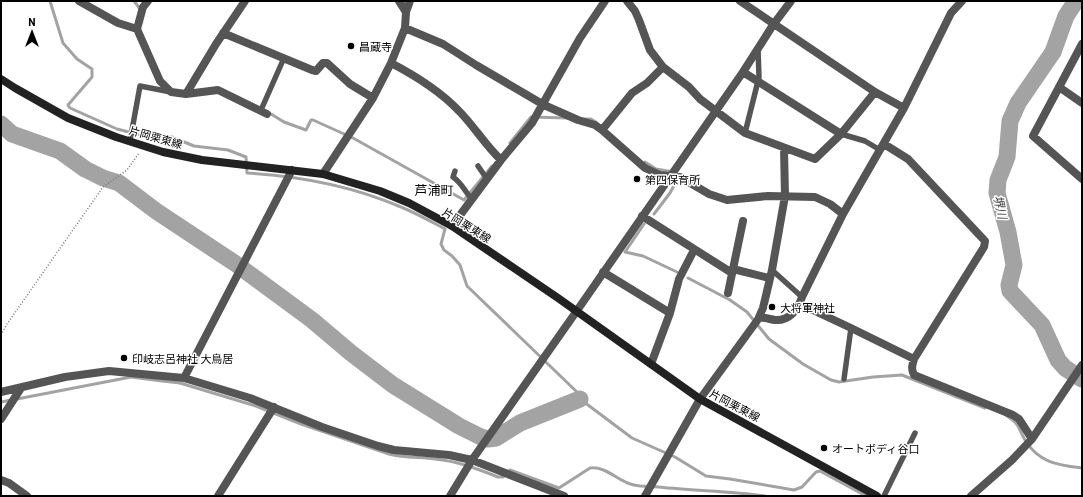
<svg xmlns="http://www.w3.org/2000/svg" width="1083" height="497" font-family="Barlow,'Noto Sans JP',sans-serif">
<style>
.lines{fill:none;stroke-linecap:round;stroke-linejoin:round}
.stream{stroke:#a3a3a3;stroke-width:3}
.river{stroke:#a3a3a3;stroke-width:17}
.path{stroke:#777;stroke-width:1.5;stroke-dasharray:1 2;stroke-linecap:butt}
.service{stroke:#555;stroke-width:5.5}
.minor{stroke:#555;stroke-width:8}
.tertiary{stroke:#555;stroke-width:8}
.secondary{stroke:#222;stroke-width:8}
.poi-dot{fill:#000;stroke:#fff;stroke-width:1.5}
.labels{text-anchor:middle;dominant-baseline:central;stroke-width:3;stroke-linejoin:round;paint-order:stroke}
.poi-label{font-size:11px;fill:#000;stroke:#fff;text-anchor:start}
.street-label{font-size:11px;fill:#000;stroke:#fff}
.water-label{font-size:12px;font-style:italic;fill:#444;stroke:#fff}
.quarter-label{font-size:13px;fill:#000;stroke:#fff}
</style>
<rect width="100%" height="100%" fill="#fff"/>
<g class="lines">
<!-- stream -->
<path class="stream" d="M50,1L63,43L77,59L92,69V77L68,105L70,108L117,129L148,137H172L194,146L228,150L246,157L247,173C301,176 352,186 401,207C416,213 430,221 445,229L441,244L444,250L452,256L460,265L467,286L578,393L580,399L632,438L675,457L706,476L730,479L794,490L802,487L816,472L820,471L866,496
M134,1L140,9
M271,114L284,122L306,130L311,120H313L353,138L464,200L492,166
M584,119H591L596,122
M510,143L531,117L567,118
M645,162L656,169L673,172
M654,214L670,193L676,182
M644,224L625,252L643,256L677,272
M688,278L730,300L747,312L769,339L803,364L831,380L839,382L873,377L902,375L985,408
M17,399L131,377L162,381L180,383L256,406L301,424L389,454C405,458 420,457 435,459C457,461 478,469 498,477H503L510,470L559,488L590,468C607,466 618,482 634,485C642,487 651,486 659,487C694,491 730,491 765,496
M1,402L11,400
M1007,416C1020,424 1018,428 1025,440C1039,463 1058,465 1082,468"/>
<!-- river -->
<path class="river" d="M1076,1L1066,16L1053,52L1018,103L1010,121L1007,157L998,180L997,193L1008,232L1014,265L1009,285L1010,291L1042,325L1058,360L1065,368L1082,379
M1,124L12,134L60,151L85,169L103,178L119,183L156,211L236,264L312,320L351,353L393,385L459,426L481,437L488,439L496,438L520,423L580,399"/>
<!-- path -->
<path class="path" d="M1,335L7,324L103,187L127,170L139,153"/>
<!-- service -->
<path class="service" d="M261,110L284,58
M745,133L759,77L758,49
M841,134L865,141L880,150
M130,141L140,86L171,92
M478,166L487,179
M455,171L453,177C462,183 465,192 472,199
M772,270L802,297
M844,379L851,328
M884,496L915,433"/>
<!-- minor -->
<path class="minor" d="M79,1L118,23L137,29
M148,1L143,7L137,29L160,81L171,92L186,94L216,44L245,1
M399,1L406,12
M627,1L635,11L639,20L650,50L663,67L689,87L700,99L745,133L815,159L841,134L875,92
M740,1L875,92L904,108
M405,28L443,44L476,65L544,105L578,120L595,125L602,130L645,168L660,175L680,177L709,194L727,200L768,196L815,197L830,204L843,214
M223,33L312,70L316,71L323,63H327L350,84L373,98
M1082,44L1033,136L1082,179
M391,63C416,76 439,90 459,111C474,126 485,145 501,160
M743,72L841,134
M1059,87L1082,103
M186,94L218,90L267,114
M602,130L632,93L647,83L663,67
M884,144L908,159L985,241L984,247L914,359C912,366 911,369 914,375L1013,415L1019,419L1032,439
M323,174L373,98L391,63L405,28L406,12L410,1
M642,216L732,273
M452,226L501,160L532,123L580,38L605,1
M733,269L769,278
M603,272L670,313L679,279L694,250
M728,293L743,221
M800,304L851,328L914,359
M759,317L763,308L772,270L785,196L784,148
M651,364L670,313
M184,378L292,170
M1,392L65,377L109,371L184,378L250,398L322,427L378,446L394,450L449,455L472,460L564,496
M1,419L21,388
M472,460L576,312L743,72L773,25L791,1
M1,480L9,483L27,496
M218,496L274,407
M645,496L700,399L759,318C764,317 769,319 775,320C789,321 798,310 802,297L843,214L904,108L951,13L962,1
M971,496L1012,460L1032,439L1082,365"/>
<!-- tertiary -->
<path class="tertiary" d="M450,496L472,460"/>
<!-- secondary -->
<path class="secondary" d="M1,79L15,88L68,118L116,137L163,152L202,160L323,174L380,191L409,203L452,226L558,298L700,399L877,496"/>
</g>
<!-- markers -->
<g class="poi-dot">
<circle cx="351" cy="46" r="4"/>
<circle cx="637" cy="179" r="4"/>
<circle cx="772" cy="307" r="4"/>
<circle cx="124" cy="358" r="4"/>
<circle cx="824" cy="448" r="4"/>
</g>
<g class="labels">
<!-- poi labels -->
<g class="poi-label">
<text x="359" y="46">昌蔵寺</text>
<text x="645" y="179">第四保育所</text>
<text x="780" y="307">大将軍神社</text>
<text x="132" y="358">印岐志呂神社 大鳥居</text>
<text x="832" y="448">オートボディ谷口</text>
</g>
<!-- street labels -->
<g class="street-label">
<text transform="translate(156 137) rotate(16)">片岡栗東線</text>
<text transform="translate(467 225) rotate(32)">片岡栗東線</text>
<text transform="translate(735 405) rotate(28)">片岡栗東線</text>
</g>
<!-- water labels -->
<g class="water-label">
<text transform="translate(1001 207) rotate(78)">堺川</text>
</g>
<!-- quarter labels -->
<g class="quarter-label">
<text x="434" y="190">芦浦町</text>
</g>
</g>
<!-- border -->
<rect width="1083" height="497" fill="none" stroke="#000000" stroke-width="4"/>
<!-- north arrow -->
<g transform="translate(32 32)" stroke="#ffffff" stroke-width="3" paint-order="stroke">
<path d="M0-3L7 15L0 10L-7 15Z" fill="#000000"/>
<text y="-6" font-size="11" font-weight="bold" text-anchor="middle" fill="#000000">N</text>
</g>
</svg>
